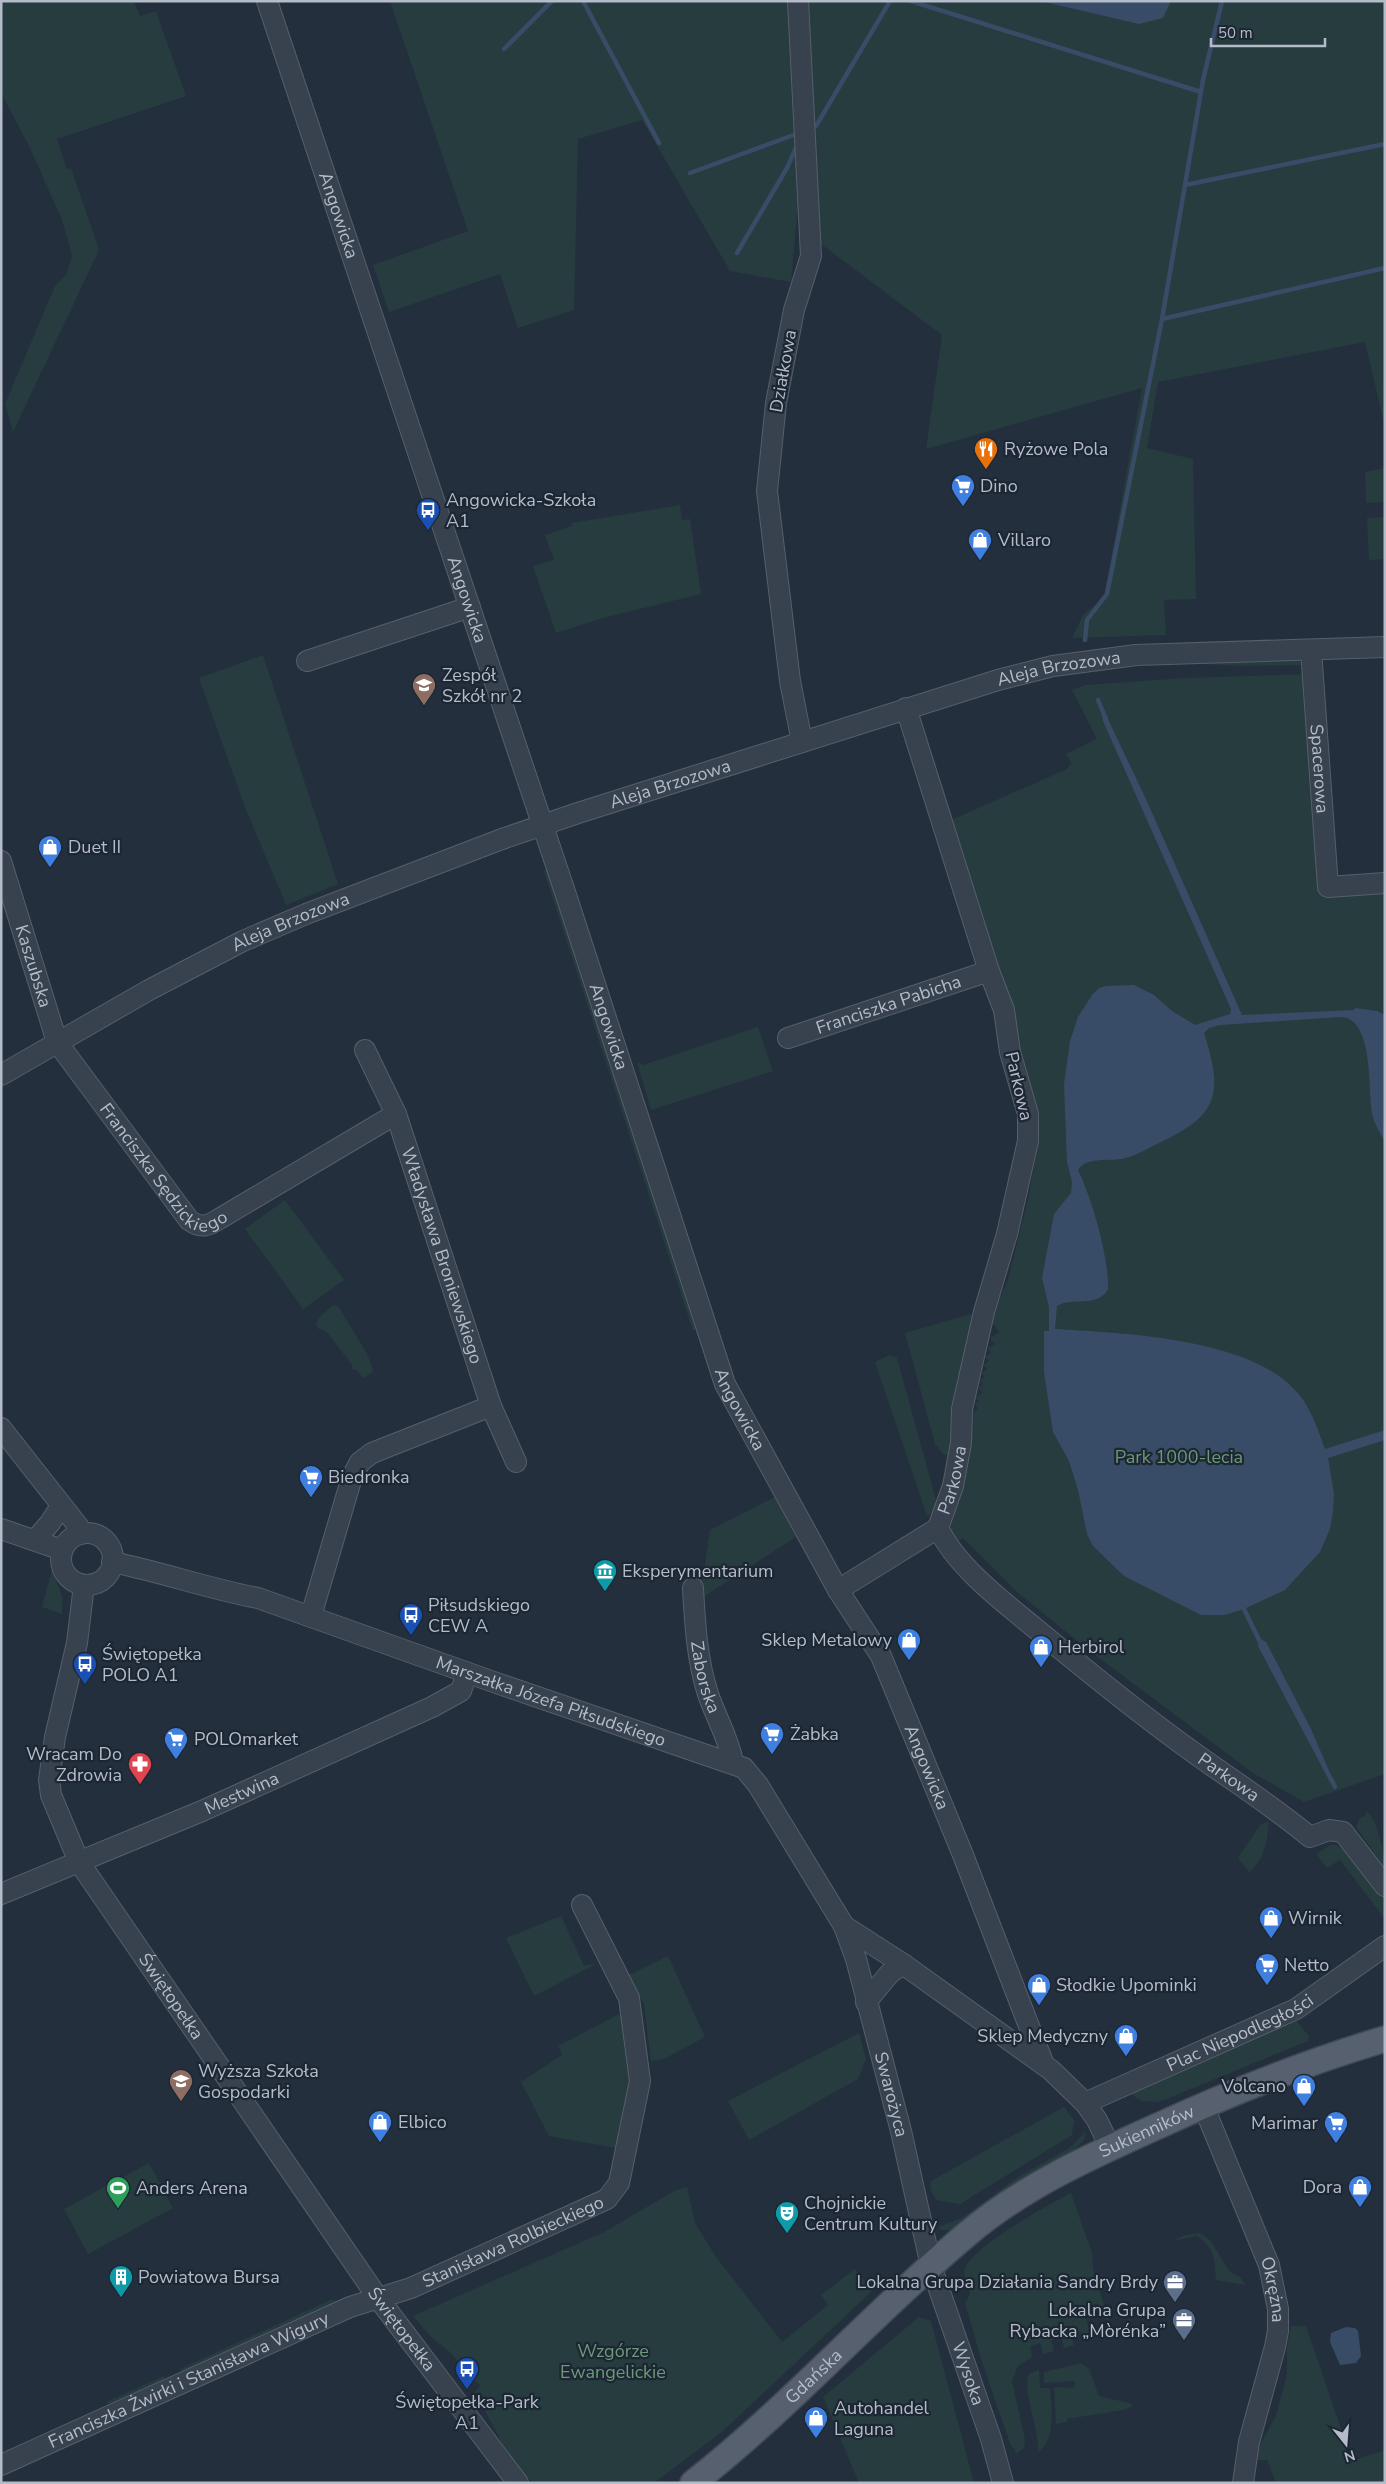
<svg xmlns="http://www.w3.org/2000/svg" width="1386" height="2484" font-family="'Nunito Sans',sans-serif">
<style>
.green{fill:#263c3f}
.water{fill:#394c67}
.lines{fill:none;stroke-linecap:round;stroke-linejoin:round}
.stream{stroke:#394c67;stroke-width:4.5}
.minor-casing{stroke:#565f6c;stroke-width:22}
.major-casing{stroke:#414a57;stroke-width:28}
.minor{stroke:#38414e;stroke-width:20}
.major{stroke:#56606e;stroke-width:25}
.labels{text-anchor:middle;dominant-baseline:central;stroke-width:4.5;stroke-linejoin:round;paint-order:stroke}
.street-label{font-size:18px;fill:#b4bcc9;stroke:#1d2633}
.poi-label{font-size:18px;fill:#b4bcc9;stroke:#1d2633;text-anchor:start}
.park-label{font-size:18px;fill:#6b9a76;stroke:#1d2633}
</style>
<rect width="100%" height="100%" fill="#242f3e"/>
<!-- green -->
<path class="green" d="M1,1H134L140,16L156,11L186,96L57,139L67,169L71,168L99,250L13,432L5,404L55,286L67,274L72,255L62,220L29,146L1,93Z
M390,1H794L803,151L791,282L730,271L642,120L578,139L574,310L518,328L500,274L389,312L373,265L468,231Z
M806,1H1385V427L1365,342L1158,382L1147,448L1193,459L1196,599L1164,600L1166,635L1072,638L1083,615L1104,597L1142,388L926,449L942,335L821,244Z
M1385,468V502L1366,503L1365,472Z
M680,505L682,520L690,519L701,594L603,618L556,633L533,566L554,560L545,535L572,526V523Z
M1385,517V559L1369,560L1367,518Z
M263,655L338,884L286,905L245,807L199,678Z
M1297,659L1303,665L1241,666L1185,663Z
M1308,674L1320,873L1385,890V1774L1304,1802L1253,1773L1087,1649L1016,1591L963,1538L959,1540L950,1531L964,1418L978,1409L975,1404L979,1402L976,1397L982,1393L978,1388L983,1385L980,1380L985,1377L982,1373L987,1369L984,1365L989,1361L985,1357L991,1353L988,1348L995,1344L990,1338L999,1332L994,1325L985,1330L1008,1280L1028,1199L1038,1145L1037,1110L1020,1049L1013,1045L949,821L1067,769L1071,763L1066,754L1097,739L1072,690L1085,685L1186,678Z
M547,868L701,1327L693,1331L544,871Z
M758,1027L773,1071L651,1110L637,1062L643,1065Z
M285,1200L344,1280L303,1309L245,1229Z
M334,1305L339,1307C346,1322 374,1359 373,1372L363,1378L355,1369L352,1370V1365L326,1331L319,1329L316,1324L319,1317Z
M971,1314L980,1316L950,1454L944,1455L935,1444L905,1333Z
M890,1355L897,1358L936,1500L935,1511L927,1516L875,1362Z
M775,1497L796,1537L700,1599L710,1530Z
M52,1570L62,1596V1614L42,1607Z
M1366,1811C1377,1817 1385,1856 1385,1868L1356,1827L1360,1818L1366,1815Z
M1269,1821C1267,1840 1266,1859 1249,1872L1238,1858L1260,1825Z
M1331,1845H1336L1345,1851L1348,1849L1385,1898V1919L1340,1860L1327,1868L1316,1854Z
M561,1916L584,1966L598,1963L534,1996L506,1938Z
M668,1956L705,2037L664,2059L651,2061L644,2004L629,1975Z
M623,2012L630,2078L616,2148L549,2136L521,2082L562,2055L558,2046Z
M1295,2019L1309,2036L1308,2041L1159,2102L1142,2101L1125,2091Z
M859,2033L866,2059L858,2079L749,2140L728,2101Z
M1064,2107L1074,2120L1072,2135L960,2204L936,2200L930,2188L931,2181Z
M1086,2131L1084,2140L1073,2151L1031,2175L953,2230H941L938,2227L962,2218L1018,2177L1071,2147Z
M149,2163L173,2208L88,2254L64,2209Z
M687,2187L695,2223L716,2257L782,2342L828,2305L821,2295L855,2269L872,2291L723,2431L654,2483H532L502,2443L475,2392L480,2386L451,2353L432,2338L413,2316L604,2232L676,2190Z
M1071,2193L1092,2253L1093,2269L1109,2321L1103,2318L1097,2303L1083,2308L1090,2332L1089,2339L1084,2342L1081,2332L1071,2334L1074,2345L1064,2348L1061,2337L1051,2340L1054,2351L1043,2354L1040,2343L1030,2346L1032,2357L1018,2366L1012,2381L1025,2440L1024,2448L1016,2454L1015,2449L1011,2446L982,2362L965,2303L970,2294C968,2287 964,2278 964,2272C967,2249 1050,2204 1071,2193Z
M1200,2233L1210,2240L1230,2272L1241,2278L1245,2285L1216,2280C1215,2261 1215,2248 1197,2236L1173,2241L1185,2235Z
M332,2299L338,2302L184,2371H181L180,2369Z
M919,2317L931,2321L974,2483H859L823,2397Z
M1291,2326H1306L1352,2461L1385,2450V2483H1276L1267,2460H1256L1261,2443L1276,2416L1287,2374V2347Z
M1081,2363L1089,2369L1099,2396L1129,2403L1133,2406L1123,2410L1067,2419V2422L1056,2424L1054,2387L1074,2388L1075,2381L1044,2383V2372Z
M1039,2370L1040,2388H1050C1051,2407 1057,2439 1038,2452C1039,2429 1022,2390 1029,2374Z
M164,2376L165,2380L108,2404L106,2402Z"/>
<!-- water -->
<path class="water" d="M1040,1H1171L1163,18L1139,24Z
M1105,713L1145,797L1242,1015L1354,1010L1355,1008L1377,1011L1385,1015V1142C1380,1132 1374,1124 1372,1113C1368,1089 1374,1017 1340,1017L1220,1025L1209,1028L1204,1033C1222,1090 1221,1114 1163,1141C1150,1147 1135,1157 1121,1159C1108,1161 1086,1157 1078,1170C1092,1199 1109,1257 1108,1289C1097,1309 1072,1296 1057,1306L1055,1329C1123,1333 1246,1338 1294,1389C1311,1406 1317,1428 1325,1449L1385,1430V1440L1328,1458L1334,1494L1333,1511L1330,1529L1320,1552L1285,1590L1244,1609L1225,1615H1201L1124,1576L1093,1546L1087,1534L1078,1490L1069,1461L1053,1432L1044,1372V1331H1049V1307L1042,1278L1054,1214L1071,1193L1072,1182L1067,1162L1064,1084L1070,1041L1078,1017L1092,995L1099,988L1106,986L1134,985L1154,995L1172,1011L1195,1025L1230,1014L1231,1009L1103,721L1102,715Z
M1261,1639L1266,1642L1311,1729L1333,1780L1330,1782L1258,1646L1259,1641Z
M1346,2327L1355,2328L1358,2331L1361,2356L1356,2363L1340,2365L1330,2342L1331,2333Z"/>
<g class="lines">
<!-- stream -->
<path class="stream" d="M583,1L659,143
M911,1L1201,92
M504,49L552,1
M811,128L816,126L890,1
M690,173L799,133
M1185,185L1385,144
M737,253L787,168L798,143
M1162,319L1385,268
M1085,640L1087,620L1107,594L1162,319L1203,80L1222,1
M1098,700L1106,719
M1244,1609L1261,1644
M1330,1777L1335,1787"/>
<!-- minor casing -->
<g class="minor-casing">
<g id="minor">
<path id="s1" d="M267,1L565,892L725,1384L838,1590L881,1656L963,1855L1044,2065"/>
<path d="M798,1L811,256L794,310L776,403L767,491L790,681L802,742"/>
<path id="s2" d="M1311,650L1328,887L1385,883"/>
<path d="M307,661L470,607"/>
<path id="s3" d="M1,861L57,1042L189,1220C201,1229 208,1226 219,1219L396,1114"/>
<path id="s4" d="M788,1038L989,971"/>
<path id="s5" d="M365,1050L396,1114L491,1406L516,1462"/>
<path id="s6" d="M1,1075L149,990L243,941L306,914L502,839L578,813L998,680L1053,666L1136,655L1385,647"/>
<path d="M1,1428L78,1526L81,1534"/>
<path id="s7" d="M938,1528C957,1567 1002,1601 1035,1628C1088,1672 1141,1715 1197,1755C1235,1782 1274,1807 1310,1837L1329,1830L1343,1832L1385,1886"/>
<path d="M1,1529L62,1550"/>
<circle cx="87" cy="1559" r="26"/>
<path d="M36,1539L50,1523L61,1506"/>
<path id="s8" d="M112,1562C162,1572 209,1589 258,1598L488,1680L744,1768L758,1785L844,1926L903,1964L1051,2070L1085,2103L1097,2120L1110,2147"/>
<path id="s9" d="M84,1585L77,1643L55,1737L49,1780L51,1795L79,1862L378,2298L518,2483"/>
<path id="s10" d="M693,1588C695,1624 697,1660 708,1694C716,1718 728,1736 733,1762"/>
<path id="s11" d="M838,1590L938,1528L953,1486L961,1443L962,1409L984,1312L1007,1234L1028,1141V1114L1010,1052L1004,1010L989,971L906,708"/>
<path d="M311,1616L352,1477L360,1462L372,1453L491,1406"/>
<path id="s12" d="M1,1894L202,1811L432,1707L461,1691L467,1673"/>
<path id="s13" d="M844,1926L856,1959L901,2131L931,2266L991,2439L1003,2483"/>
<path d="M866,2002L890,1973L903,1964"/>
<path id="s14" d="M1085,2103L1296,2009L1385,1946"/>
<path id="s15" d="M1203,2105L1269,2265L1278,2309V2331L1275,2347L1249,2442L1243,2483"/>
<path id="s16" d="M1,2465L350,2307L411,2288L607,2199L619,2183L640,2081L629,1998L582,1905"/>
</g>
</g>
<!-- major casing -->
<g class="major-casing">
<g id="major">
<path id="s17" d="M693,2483C790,2407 872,2314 966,2235C1022,2187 1091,2156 1158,2126C1232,2092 1307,2062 1385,2039"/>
</g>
</g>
<!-- minor -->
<use href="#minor" class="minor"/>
<!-- major -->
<use href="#major" class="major"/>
</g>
<!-- icons -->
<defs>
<g id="restaurant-pin" transform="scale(1.25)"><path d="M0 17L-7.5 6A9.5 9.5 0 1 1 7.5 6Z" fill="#e8710a" stroke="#1d2633"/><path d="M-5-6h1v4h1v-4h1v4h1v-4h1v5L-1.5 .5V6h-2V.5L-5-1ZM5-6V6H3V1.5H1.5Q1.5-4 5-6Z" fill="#fff"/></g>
<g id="supermarket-pin" transform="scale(1.25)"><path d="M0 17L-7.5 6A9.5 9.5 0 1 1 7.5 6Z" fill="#3f7fe0" stroke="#1d2633"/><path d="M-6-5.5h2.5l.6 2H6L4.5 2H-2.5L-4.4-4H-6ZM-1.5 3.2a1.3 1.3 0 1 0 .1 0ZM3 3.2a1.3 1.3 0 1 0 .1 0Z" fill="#fff"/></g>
<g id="bus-pin" transform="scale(1.25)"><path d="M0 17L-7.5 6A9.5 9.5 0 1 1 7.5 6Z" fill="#1a4fb4" stroke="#1d2633"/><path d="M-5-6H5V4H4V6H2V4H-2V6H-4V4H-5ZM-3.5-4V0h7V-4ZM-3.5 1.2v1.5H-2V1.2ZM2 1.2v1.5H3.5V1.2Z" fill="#fff"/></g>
<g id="shop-pin" transform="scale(1.25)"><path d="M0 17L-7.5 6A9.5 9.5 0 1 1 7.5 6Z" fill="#3f7fe0" stroke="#1d2633"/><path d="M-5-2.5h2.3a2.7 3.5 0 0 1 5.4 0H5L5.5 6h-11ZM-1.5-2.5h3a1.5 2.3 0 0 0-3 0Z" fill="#fff"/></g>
<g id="school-pin" transform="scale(1.25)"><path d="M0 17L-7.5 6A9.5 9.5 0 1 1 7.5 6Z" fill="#8d6e63" stroke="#1d2633"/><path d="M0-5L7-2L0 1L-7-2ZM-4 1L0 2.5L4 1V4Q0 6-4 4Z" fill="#fff"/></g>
<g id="museum-pin" transform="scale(1.25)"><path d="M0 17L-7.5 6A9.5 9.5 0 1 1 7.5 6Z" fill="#0f9aa8" stroke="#1d2633"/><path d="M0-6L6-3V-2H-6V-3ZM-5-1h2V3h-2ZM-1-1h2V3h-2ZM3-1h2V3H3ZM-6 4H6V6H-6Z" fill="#fff"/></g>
<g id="pharmacy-pin" transform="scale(1.25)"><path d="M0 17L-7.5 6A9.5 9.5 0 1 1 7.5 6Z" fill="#e0444e" stroke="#1d2633"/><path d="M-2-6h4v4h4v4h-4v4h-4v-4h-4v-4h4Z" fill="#fff"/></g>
<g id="university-pin" transform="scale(1.25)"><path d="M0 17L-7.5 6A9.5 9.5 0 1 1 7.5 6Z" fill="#8d6e63" stroke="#1d2633"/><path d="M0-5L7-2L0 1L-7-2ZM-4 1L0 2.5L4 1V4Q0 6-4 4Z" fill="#fff"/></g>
<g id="stadium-pin" transform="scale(1.25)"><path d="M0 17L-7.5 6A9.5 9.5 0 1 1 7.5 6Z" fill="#2e9e5b" stroke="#1d2633"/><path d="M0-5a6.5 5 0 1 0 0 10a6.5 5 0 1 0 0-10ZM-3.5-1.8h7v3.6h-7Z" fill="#fff"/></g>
<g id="theatre-pin" transform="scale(1.25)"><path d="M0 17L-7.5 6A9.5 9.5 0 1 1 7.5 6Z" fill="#0f9aa8" stroke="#1d2633"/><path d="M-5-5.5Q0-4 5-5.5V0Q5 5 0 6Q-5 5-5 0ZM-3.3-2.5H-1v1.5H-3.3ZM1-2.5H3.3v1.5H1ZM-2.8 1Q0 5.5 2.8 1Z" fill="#fff"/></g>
<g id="building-pin" transform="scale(1.25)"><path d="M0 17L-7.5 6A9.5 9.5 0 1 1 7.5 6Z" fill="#0f9aa8" stroke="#1d2633"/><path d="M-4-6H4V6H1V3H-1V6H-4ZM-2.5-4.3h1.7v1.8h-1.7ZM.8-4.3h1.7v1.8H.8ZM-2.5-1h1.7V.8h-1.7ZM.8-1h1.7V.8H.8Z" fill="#fff"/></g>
<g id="office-pin" transform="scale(1.25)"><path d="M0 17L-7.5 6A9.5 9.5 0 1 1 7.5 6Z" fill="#5c6f8a" stroke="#1d2633"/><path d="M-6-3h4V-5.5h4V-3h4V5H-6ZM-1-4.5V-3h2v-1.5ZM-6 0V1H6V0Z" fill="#fff"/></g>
</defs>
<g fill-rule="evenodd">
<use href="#restaurant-pin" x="986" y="449"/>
<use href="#supermarket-pin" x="963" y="486"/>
<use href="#bus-pin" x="428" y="510"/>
<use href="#shop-pin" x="980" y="540"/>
<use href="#school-pin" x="424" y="685"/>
<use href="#shop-pin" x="50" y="847"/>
<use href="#supermarket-pin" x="311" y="1477"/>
<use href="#museum-pin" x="605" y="1571"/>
<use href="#bus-pin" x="411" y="1615"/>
<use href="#shop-pin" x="909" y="1640"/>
<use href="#shop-pin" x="1041" y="1647"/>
<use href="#bus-pin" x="85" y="1664"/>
<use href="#supermarket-pin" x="772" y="1734"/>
<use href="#supermarket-pin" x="176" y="1739"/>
<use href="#pharmacy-pin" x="140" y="1764"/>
<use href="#shop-pin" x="1271" y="1918"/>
<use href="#supermarket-pin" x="1267" y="1965"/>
<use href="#shop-pin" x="1039" y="1985"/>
<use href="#shop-pin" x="1126" y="2036"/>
<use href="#university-pin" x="181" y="2081"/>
<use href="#shop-pin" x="1304" y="2086"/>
<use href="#shop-pin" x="380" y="2122"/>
<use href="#supermarket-pin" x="1336" y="2123"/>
<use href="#shop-pin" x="1360" y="2187"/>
<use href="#stadium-pin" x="118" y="2188"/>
<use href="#theatre-pin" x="787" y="2213"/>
<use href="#building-pin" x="121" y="2277"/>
<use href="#office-pin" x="1175" y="2282"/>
<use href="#office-pin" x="1184" y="2320"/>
<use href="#bus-pin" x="467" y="2369"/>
<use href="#shop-pin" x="816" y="2418"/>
</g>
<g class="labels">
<!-- street labels -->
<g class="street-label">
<text stroke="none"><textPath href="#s1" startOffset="226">Angowicka</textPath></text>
<text transform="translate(783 371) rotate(-80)">Działkowa</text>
<text stroke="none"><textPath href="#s1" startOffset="631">Angowicka</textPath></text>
<text stroke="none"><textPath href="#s6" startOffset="1138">Aleja Brzozowa</textPath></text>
<text stroke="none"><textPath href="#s2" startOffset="119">Spacerowa</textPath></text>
<text stroke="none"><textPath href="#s6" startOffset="732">Aleja Brzozowa</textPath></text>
<text stroke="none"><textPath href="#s6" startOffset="328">Aleja Brzozowa</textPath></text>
<text stroke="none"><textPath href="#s3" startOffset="110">Kaszubska</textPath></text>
<text stroke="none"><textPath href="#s4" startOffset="106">Franciszka Pabicha</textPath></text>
<text stroke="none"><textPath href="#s1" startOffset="1081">Angowicka</textPath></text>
<text transform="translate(1019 1086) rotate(77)">Parkowa</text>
<text stroke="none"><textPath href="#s3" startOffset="360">Franciszka Sędzickiego</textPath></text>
<text stroke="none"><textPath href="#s5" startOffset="220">Władysława Broniewskiego</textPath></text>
<text stroke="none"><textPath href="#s1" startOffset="1486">Angowicka</textPath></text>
<text stroke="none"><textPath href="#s11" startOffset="168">Parkowa</textPath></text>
<text stroke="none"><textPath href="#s10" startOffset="90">Zaborska</textPath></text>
<text stroke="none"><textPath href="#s8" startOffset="461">Marszałka Józefa Piłsudskiego</textPath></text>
<text stroke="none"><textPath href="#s1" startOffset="1891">Angowicka</textPath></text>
<text stroke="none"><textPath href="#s7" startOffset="385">Parkowa</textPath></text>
<text stroke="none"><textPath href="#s12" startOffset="261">Mestwina</textPath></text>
<text stroke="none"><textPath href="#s9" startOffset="449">Świętopełka</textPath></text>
<text stroke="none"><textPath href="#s14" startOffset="170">Plac Niepodległości</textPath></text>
<text stroke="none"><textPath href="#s13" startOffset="175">Swarożyca</textPath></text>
<text stroke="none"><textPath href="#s17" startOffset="578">Sukienników</textPath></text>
<text stroke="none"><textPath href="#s16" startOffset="559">Stanisława Rolbieckiego</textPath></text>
<text stroke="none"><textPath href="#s15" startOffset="198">Okrężna</textPath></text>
<text stroke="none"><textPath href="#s9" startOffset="854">Świętopełka</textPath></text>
<text stroke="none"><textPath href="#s13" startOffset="465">Wysoka</textPath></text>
<text stroke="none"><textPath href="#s17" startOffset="161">Gdańska</textPath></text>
<text stroke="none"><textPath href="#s16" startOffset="206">Franciszka Żwirki i Stanisława Wigury</textPath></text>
</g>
<!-- poi labels -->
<g class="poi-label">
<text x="1004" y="449">Ryżowe Pola</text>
<text x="980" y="486">Dino</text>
<text x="446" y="500">Angowicka-Szkoła<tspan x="446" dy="21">A1</tspan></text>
<text x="998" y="540">Villaro</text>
<text x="442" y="675">Zespół<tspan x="442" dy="21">Szkół nr 2</tspan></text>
<text x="68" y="847">Duet II</text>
<text x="328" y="1477">Biedronka</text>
<text x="622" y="1571">Eksperymentarium</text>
<text x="428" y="1605">Piłsudskiego<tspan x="428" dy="21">CEW A</tspan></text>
<text x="892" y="1640" text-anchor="end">Sklep Metalowy</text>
<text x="1058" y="1647">Herbirol</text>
<text x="102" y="1654">Świętopełka<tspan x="102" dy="21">POLO A1</tspan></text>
<text x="790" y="1734">Żabka</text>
<text x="194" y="1739">POLOmarket</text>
<text x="122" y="1754" text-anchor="end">Wracam Do<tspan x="122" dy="21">Zdrowia</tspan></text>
<text x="1288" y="1918">Wirnik</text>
<text x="1284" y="1965">Netto</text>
<text x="1056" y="1985">Słodkie Upominki</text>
<text x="1108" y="2036" text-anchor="end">Sklep Medyczny</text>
<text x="198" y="2071">Wyższa Szkoła<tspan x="198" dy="21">Gospodarki</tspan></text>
<text x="1286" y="2086" text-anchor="end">Volcano</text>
<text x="398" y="2122">Elbico</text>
<text x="1318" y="2123" text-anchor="end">Marimar</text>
<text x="1342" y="2187" text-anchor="end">Dora</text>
<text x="136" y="2188">Anders Arena</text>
<text x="804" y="2203">Chojnickie<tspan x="804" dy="21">Centrum Kultury</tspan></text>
<text x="138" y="2277">Powiatowa Bursa</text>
<text x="1158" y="2282" text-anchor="end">Lokalna Grupa Działania Sandry Brdy</text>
<text x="1166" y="2310" text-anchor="end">Lokalna Grupa<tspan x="1166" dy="21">Rybacka „Mòrénka”</tspan></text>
<text x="467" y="2402" text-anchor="middle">Świętopełka-Park<tspan x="467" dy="21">A1</tspan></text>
<text x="834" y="2408">Autohandel<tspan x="834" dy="21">Laguna</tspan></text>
</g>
<!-- park labels -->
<g class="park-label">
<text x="1179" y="1457">Park 1000-lecia</text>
<text x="613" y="2351">Wzgórze<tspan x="613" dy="21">Ewangelickie</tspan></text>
</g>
</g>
<!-- border -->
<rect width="1386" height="2484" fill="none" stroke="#b4bcc9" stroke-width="5"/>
<!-- north arrow -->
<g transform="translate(1346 2444) rotate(163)" stroke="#1d2633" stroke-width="4" paint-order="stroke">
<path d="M0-4L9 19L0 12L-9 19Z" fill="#b4bcc9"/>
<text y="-8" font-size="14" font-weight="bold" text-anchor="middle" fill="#b4bcc9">N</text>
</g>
<!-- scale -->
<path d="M1211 38v8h114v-8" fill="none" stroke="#b4bcc9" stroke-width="2.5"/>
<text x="1218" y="38" font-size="15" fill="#b4bcc9" stroke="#1d2633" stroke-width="4" paint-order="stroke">50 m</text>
</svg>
